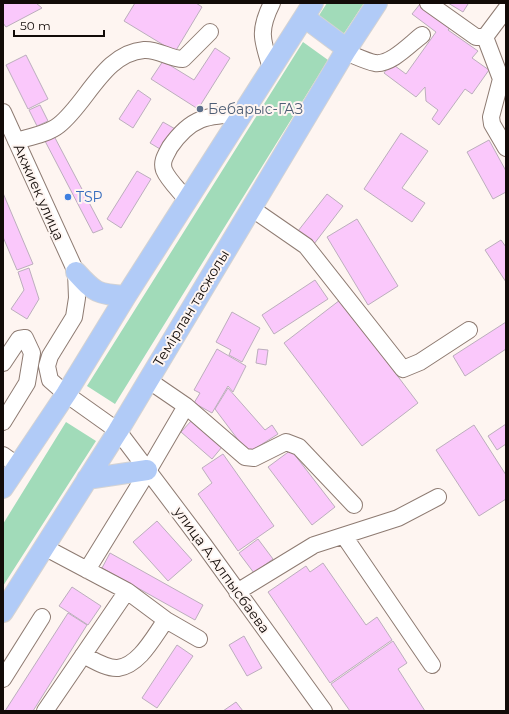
<svg xmlns="http://www.w3.org/2000/svg" width="509" height="714" font-family="Montserrat,sans-serif">
<style>
.green{fill:#a1dbb9}
.building{fill:#fac8fb;stroke:#bcaebd}
.lines{fill:none;stroke-linecap:round;stroke-linejoin:round}
.minor-casing{stroke:#8e7b72;stroke-width:18}
.major-casing{stroke:#d4d3d3;stroke-width:22}
.minor{stroke:#fff;stroke-width:16}
.major{stroke:#b1cbf7;stroke-width:20}
.service-dot{fill:#5c6f8a;stroke:#fef5f1;stroke-width:1.5}
.shop-dot{fill:#3f7fe0;stroke:#fef5f1;stroke-width:1.5}
.labels{text-anchor:middle;dominant-baseline:central;stroke-width:4;stroke-linejoin:round;paint-order:stroke}
.service-label{font-size:14px;fill:#4e5e75;stroke:#fef5f1;text-anchor:start}
.street-label{font-size:14px;fill:#120b08;stroke:#fef5f1}
.shop-label{font-size:14px;fill:#366cbe;stroke:#fef5f1;text-anchor:start}
</style>
<rect width="100%" height="100%" fill="#fef5f1"/>
<!-- green -->
<path class="green" d="M327,3H364L343,35L318,17Z
M303,42L328,60L115,404L87,386Z
M66,422L96,441L3,586V524Z"/>
<!-- building -->
<path class="building" d="M3,3H36L42,8L6,27L3,23Z
M135,3H196L202,7L175,52L124,21Z
M448,3H467L468,4L463,12Z
M420,4L451,26L448,30L478,51L472,58L489,70L472,94L465,89L439,125L432,119L438,110L426,101L425,87L416,97L384,73L391,63L406,74L436,32L412,14Z
M215,48L230,58L198,109L151,79L163,61L194,80Z
M26,55L48,99L28,109L6,65Z
M138,90L151,99L133,128L119,119Z
M40,105L48,121L37,126L29,110Z
M163,122L177,130L165,152L150,143Z
M401,133L428,151L402,188L425,203L412,222L364,189Z
M54,136L103,229L93,233L45,141Z
M489,140L506,171V192L493,199L467,152Z
M137,171L151,179L121,228L107,219Z
M3,193L33,264L17,270L3,237Z
M327,194L343,206L314,244L298,231Z
M357,219L398,286L368,305L327,237Z
M501,240L506,247V282L485,250Z
M29,268L39,299L27,319L11,309L24,290L18,272Z
M315,280L328,299L274,334L262,315Z
M340,300L418,403L362,446L284,343Z
M232,312L260,328L242,362L229,355L231,350L216,342Z
M506,322V349L465,376L453,356Z
M217,349L246,366L233,392L228,386L212,413L194,403L200,393L194,390Z
M258,349L268,350L266,365L256,363Z
M228,388L265,430L272,425L278,434L248,453L215,409Z
M192,420L222,447L212,459L181,432Z
M506,424V444L497,450L488,436Z
M474,425L506,475V499L479,516L436,450Z
M291,450L335,507L312,525L268,467Z
M223,454L274,526L238,551L198,494L212,483L202,468Z
M157,521L192,560L168,581L133,542Z
M258,539L273,559L254,573L239,553Z
M110,553L203,605L195,620L102,568Z
M323,563L366,625L377,617L392,640L330,683L268,592L306,566L310,572Z
M72,587L101,606L88,625L59,606Z
M68,613L87,625L33,711H5Z
M244,636L262,668L247,676L229,645Z
M393,641L407,663L398,669L425,711H350L331,684Z
M177,645L193,656L157,708L142,698Z
M236,702L243,711H223Z"/>
<g class="lines">
<!-- minor casing -->
<g class="minor-casing">
<path id="minor" d="M428,3L476,37H485L506,9
M485,37L501,79L491,117L492,124L506,148
M345,52C354,55 365,61 375,63C391,65 410,44 422,35
M271,68C262,40 258,31 272,3
M3,112L76,272L77,298L74,317L50,356L47,366L50,380L66,394L118,431L204,545L324,711
M16,141C30,137 48,134 59,125C87,103 104,53 144,50C158,49 170,59 183,59L210,32
M187,200C180,191 168,180 164,170C161,161 166,155 170,147C191,117 207,115 242,114
M251,208L306,246L403,369L420,362L469,330
M3,363L19,339L25,338L32,353L27,383L3,422
M186,406L245,457L254,458L286,442L299,447L354,505
M3,455L17,465
M344,536L432,665
M44,547L127,591L45,711
M87,570L148,471L186,406L148,380
M127,591L166,620L199,639
M237,592L314,545L398,518L438,497
M83,655C93,660 107,669 118,668C140,665 154,636 166,620
M3,679L42,617"/>
</g>
<!-- major casing -->
<g class="major-casing">
<path id="major" d="M304,17L347,49
M76,272C95,293 97,294 126,296
M87,479L147,470
M3,488L66,394L126,296L313,3
M3,612L118,431L345,52L377,3"/>
</g>
<!-- minor -->
<use href="#minor" class="minor"/>
<!-- major -->
<use href="#major" class="major"/>
</g>
<!-- markers -->
<circle class="service-dot" cx="200" cy="109" r="4"/>
<circle class="shop-dot" cx="68" cy="197" r="4"/>
<g class="labels">
<!-- service labels -->
<g class="service-label">
<text x="208" y="109">Бебарыс-ГАЗ</text>
</g>
<!-- street labels -->
<g class="street-label">
<text transform="translate(39 192) rotate(66)">Акжиек улица</text>
<text transform="translate(191 308) rotate(-59)">Темірлан тасжолы</text>
<text transform="translate(222 570) rotate(54)">улица А.Алпысбаева</text>
</g>
<!-- shop labels -->
<g class="shop-label">
<text x="76" y="197">TSP</text>
</g>
</g>
<!-- border -->
<rect width="509" height="714" fill="none" stroke="#120b08" stroke-width="8"/>
<!-- scale -->
<path d="M14 30v6h90v-6" fill="none" stroke="#120b08" stroke-width="2"/>
<text x="20" y="30" font-size="12" fill="#120b08" stroke="#fef5f1" stroke-width="3" paint-order="stroke">50 m</text>
</svg>
